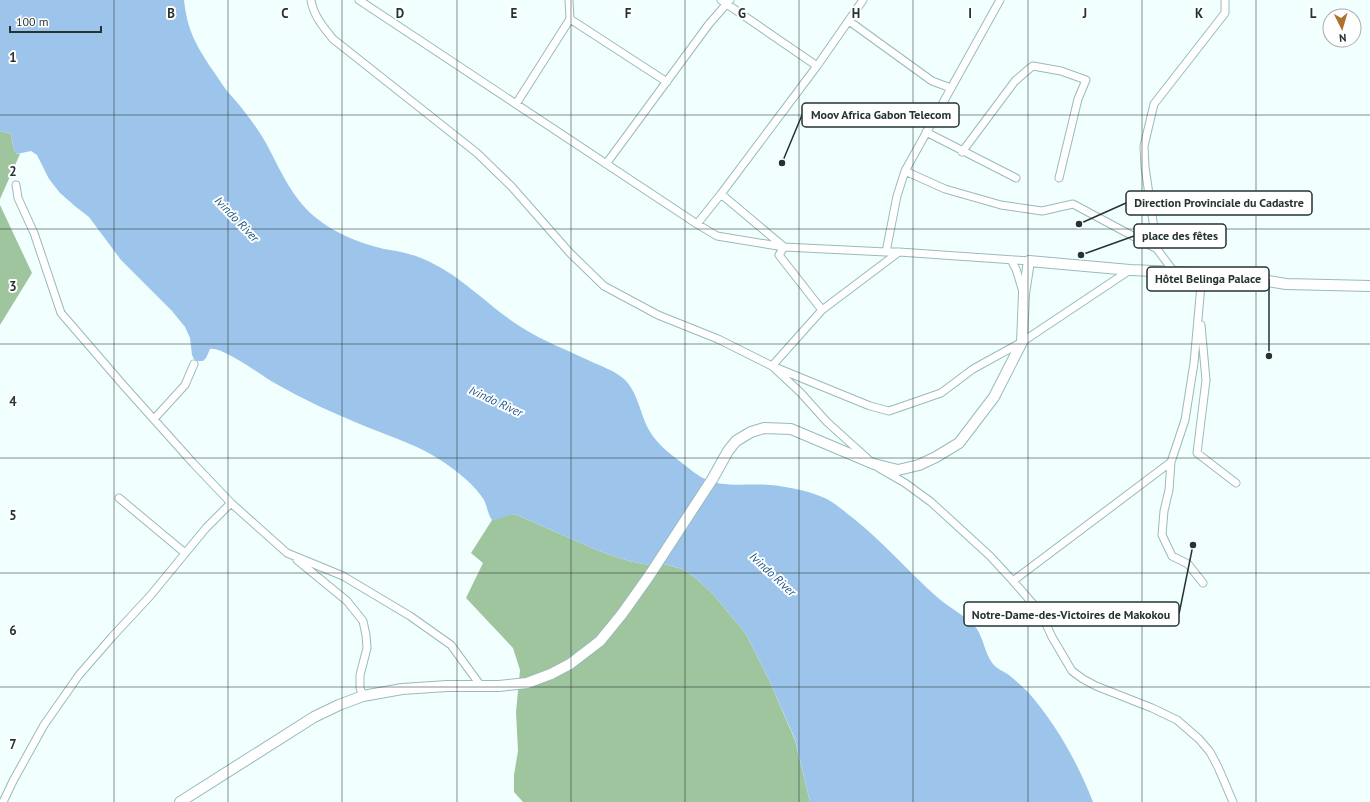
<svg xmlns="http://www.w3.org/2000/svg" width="1370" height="802" font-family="'PT Sans',sans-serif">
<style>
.forest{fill:#9ec59d}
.water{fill:#9dc5eb}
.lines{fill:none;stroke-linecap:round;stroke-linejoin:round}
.minor-casing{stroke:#98bbbb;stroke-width:9}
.highway-casing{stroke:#98bbbb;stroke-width:12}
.minor{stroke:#fff;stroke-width:7}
.highway{stroke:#fff;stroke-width:10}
.grid{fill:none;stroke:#253333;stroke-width:1;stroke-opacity:0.55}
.labels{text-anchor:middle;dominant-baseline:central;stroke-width:4;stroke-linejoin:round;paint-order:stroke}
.water-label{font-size:12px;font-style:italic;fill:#1e5888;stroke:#fff}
.grid-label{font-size:13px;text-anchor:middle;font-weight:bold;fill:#253333;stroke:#fff;stroke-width:4;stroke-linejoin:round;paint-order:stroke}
.leader{fill:none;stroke:#253333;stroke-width:1.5}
.callout-dot{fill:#253333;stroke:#fff;stroke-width:1.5}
.callout{fill:#fff;stroke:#253333;stroke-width:1.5}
.callout-label{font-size:12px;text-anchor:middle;font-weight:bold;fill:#253333}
</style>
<rect width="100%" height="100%" fill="#f1ffff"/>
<!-- forest -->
<path class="forest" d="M0,131L11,134C13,141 12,149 17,154H20L0,199Z
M0,205L32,273L0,325Z
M511,514L517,515L599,551L629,561L649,565L664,564L682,569L697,579L713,594L746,634L770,682L795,740L810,802H523L514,792V775L518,751L516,712L520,670L513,648L466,598L483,563L471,553L492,520Z"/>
<!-- water -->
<path class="water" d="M0,0H184C187,28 194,41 209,65C215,73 221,83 227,91C233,98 239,104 244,111C252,121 259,131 266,143C280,169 291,197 315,217C334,233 359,243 384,249C397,251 409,253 421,258C461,274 486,305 521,327C543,341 567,350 590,361C601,366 615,371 624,379C638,392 640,414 649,430C658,446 672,455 686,466C691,470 696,474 701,477C722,489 748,483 771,485C789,487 810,491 827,499C836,504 845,512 853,518C883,542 908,571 937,597C949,608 967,616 977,629C984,640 985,654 993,664C997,669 1003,671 1009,675C1015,680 1022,686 1028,692C1056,724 1078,763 1093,802H810L795,739L770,682L746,634L713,594L697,579L682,569L664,564L649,565L629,561L599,551L517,515C505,514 502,519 492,520C488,515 487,506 484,500C474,484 458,472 442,461C420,446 392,437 367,427C335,414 302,399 271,381C260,374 221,346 210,349L206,358L203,361H198L194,359L192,355L190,338L185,327L172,311L121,260L89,217L76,207L60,193L49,179L37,155L31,151L17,154C12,149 13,141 11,134L0,131Z"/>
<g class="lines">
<!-- minor casing -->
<g class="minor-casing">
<path id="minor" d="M311,0C313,15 324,28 333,39L477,153L512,187L570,253L604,286L658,315L718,339L772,366L870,406L889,411L941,393L973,369L1022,342L1130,270
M359,0L697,224L717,236L784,247L886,252H899L1029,261
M721,0L817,66
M570,19L667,82
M849,21L932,81L951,88
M516,104L570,19L569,0
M926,132L1016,178
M962,152L1015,81L1030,68L1033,66L1061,71L1086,80L1078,99L1059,178
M606,164L709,24L730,0
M905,171L945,189L1001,205L1042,211L1073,204L1157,249
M16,185L18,198L34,233L61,313L124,386L193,463L231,503L287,553L343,576L410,616L451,645L481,686
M721,194L784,247L779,255L822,310
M697,224L721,194L817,66L863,0
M886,252L897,196L905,171L1000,0
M1011,260L1016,269L1023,292
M1174,272L1157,249L1145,167L1144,146L1154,104L1225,13V0
M1202,274L1194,363L1185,420L1171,462L1169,490L1164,511L1162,535L1172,556L1188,564L1203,583
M1201,325L1206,380L1197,453L1236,483
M154,419L185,385L194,364
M868,459L827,422L800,392L772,366L822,310L899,252
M879,468L905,483L931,502L990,556L1013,581L1041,613L1052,637L1072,671L1083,679L1096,686L1152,708L1177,720L1199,739L1210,752L1218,767L1233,802
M119,498L185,553
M297,560L347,601L363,621L366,635L367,648L360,675V688L363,696
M1013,581L1171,462
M3,802L13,781L44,725L79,675L112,637L150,596L206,528L231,503"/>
</g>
<!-- highway casing -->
<g class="highway-casing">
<path id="highway" d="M180,802L314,717L339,705L363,696L402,689L447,686H499L527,683L551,674L570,664L600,641L622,614L649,576L713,478L728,451L736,441L751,432L764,428L791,429L874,464L898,470L919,465L936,457L959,443L994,397L1022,342L1024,294L1029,261L1130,270L1226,274L1286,284L1370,286"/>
</g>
<!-- minor -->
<use href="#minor" class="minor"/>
<!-- highway -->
<use href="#highway" class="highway"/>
</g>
<!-- grid -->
<path class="grid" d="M114,0V802M228,0V802M342,0V802M457,0V802M571,0V802M685,0V802M799,0V802M913,0V802M1028,0V802M1142,0V802M1256,0V802M0,115H1370M0,229H1370M0,344H1370M0,458H1370M0,573H1370M0,687H1370"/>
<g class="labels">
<!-- water labels -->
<g class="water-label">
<text transform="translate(237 219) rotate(46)">Ivindo River</text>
<text transform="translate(496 401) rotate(25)">Ivindo River</text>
<text transform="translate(773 574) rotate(43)">Ivindo River</text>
</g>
</g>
<g class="grid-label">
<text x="171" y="18">B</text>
<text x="285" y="18">C</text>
<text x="400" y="18">D</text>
<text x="514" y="18">E</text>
<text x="628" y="18">F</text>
<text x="742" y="18">G</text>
<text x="856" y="18">H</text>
<text x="970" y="18">I</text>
<text x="1085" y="18">J</text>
<text x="1199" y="18">K</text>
<text x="1313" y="18">L</text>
<text x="13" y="62">1</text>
<text x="13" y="176">2</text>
<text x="13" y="291">3</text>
<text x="13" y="406">4</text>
<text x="13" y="520">5</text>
<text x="13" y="635">6</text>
<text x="13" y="749">7</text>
</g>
<!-- callouts -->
<path class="leader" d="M782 163L802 115M1079 224L1126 203M1081 255L1134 236M1269 356L1269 279M1193 545L1179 614"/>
<g class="callout-dot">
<circle cx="782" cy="163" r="4"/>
<circle cx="1079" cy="224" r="4"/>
<circle cx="1081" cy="255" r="4"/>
<circle cx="1269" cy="356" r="4"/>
<circle cx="1193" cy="545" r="4"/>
</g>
<g class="callout">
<rect x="802" y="103" width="157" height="24" rx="4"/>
<rect x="1126" y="191" width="186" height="24" rx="4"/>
<rect x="1134" y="224" width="92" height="24" rx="4"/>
<rect x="1147" y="267" width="122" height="24" rx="4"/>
<rect x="964" y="602" width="215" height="24" rx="4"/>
</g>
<g class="callout-label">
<text x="881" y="119">Moov Africa Gabon Telecom</text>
<text x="1219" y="207">Direction Provinciale du Cadastre</text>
<text x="1180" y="240">place des fêtes</text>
<text x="1208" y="283">Hôtel Belinga Palace</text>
<text x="1071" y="619">Notre-Dame-des-Victoires de Makokou</text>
</g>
<!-- north arrow -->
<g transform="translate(1342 28) rotate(175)"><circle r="19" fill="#ffffff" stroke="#a8adad"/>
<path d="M0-3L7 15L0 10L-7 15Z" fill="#ab7230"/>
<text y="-6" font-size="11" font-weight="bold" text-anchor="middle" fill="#253333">N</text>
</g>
<!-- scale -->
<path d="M10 26v6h91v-6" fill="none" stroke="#253333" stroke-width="2"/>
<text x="16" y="26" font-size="12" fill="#253333" stroke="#ffffff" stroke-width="3" paint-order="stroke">100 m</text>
</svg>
